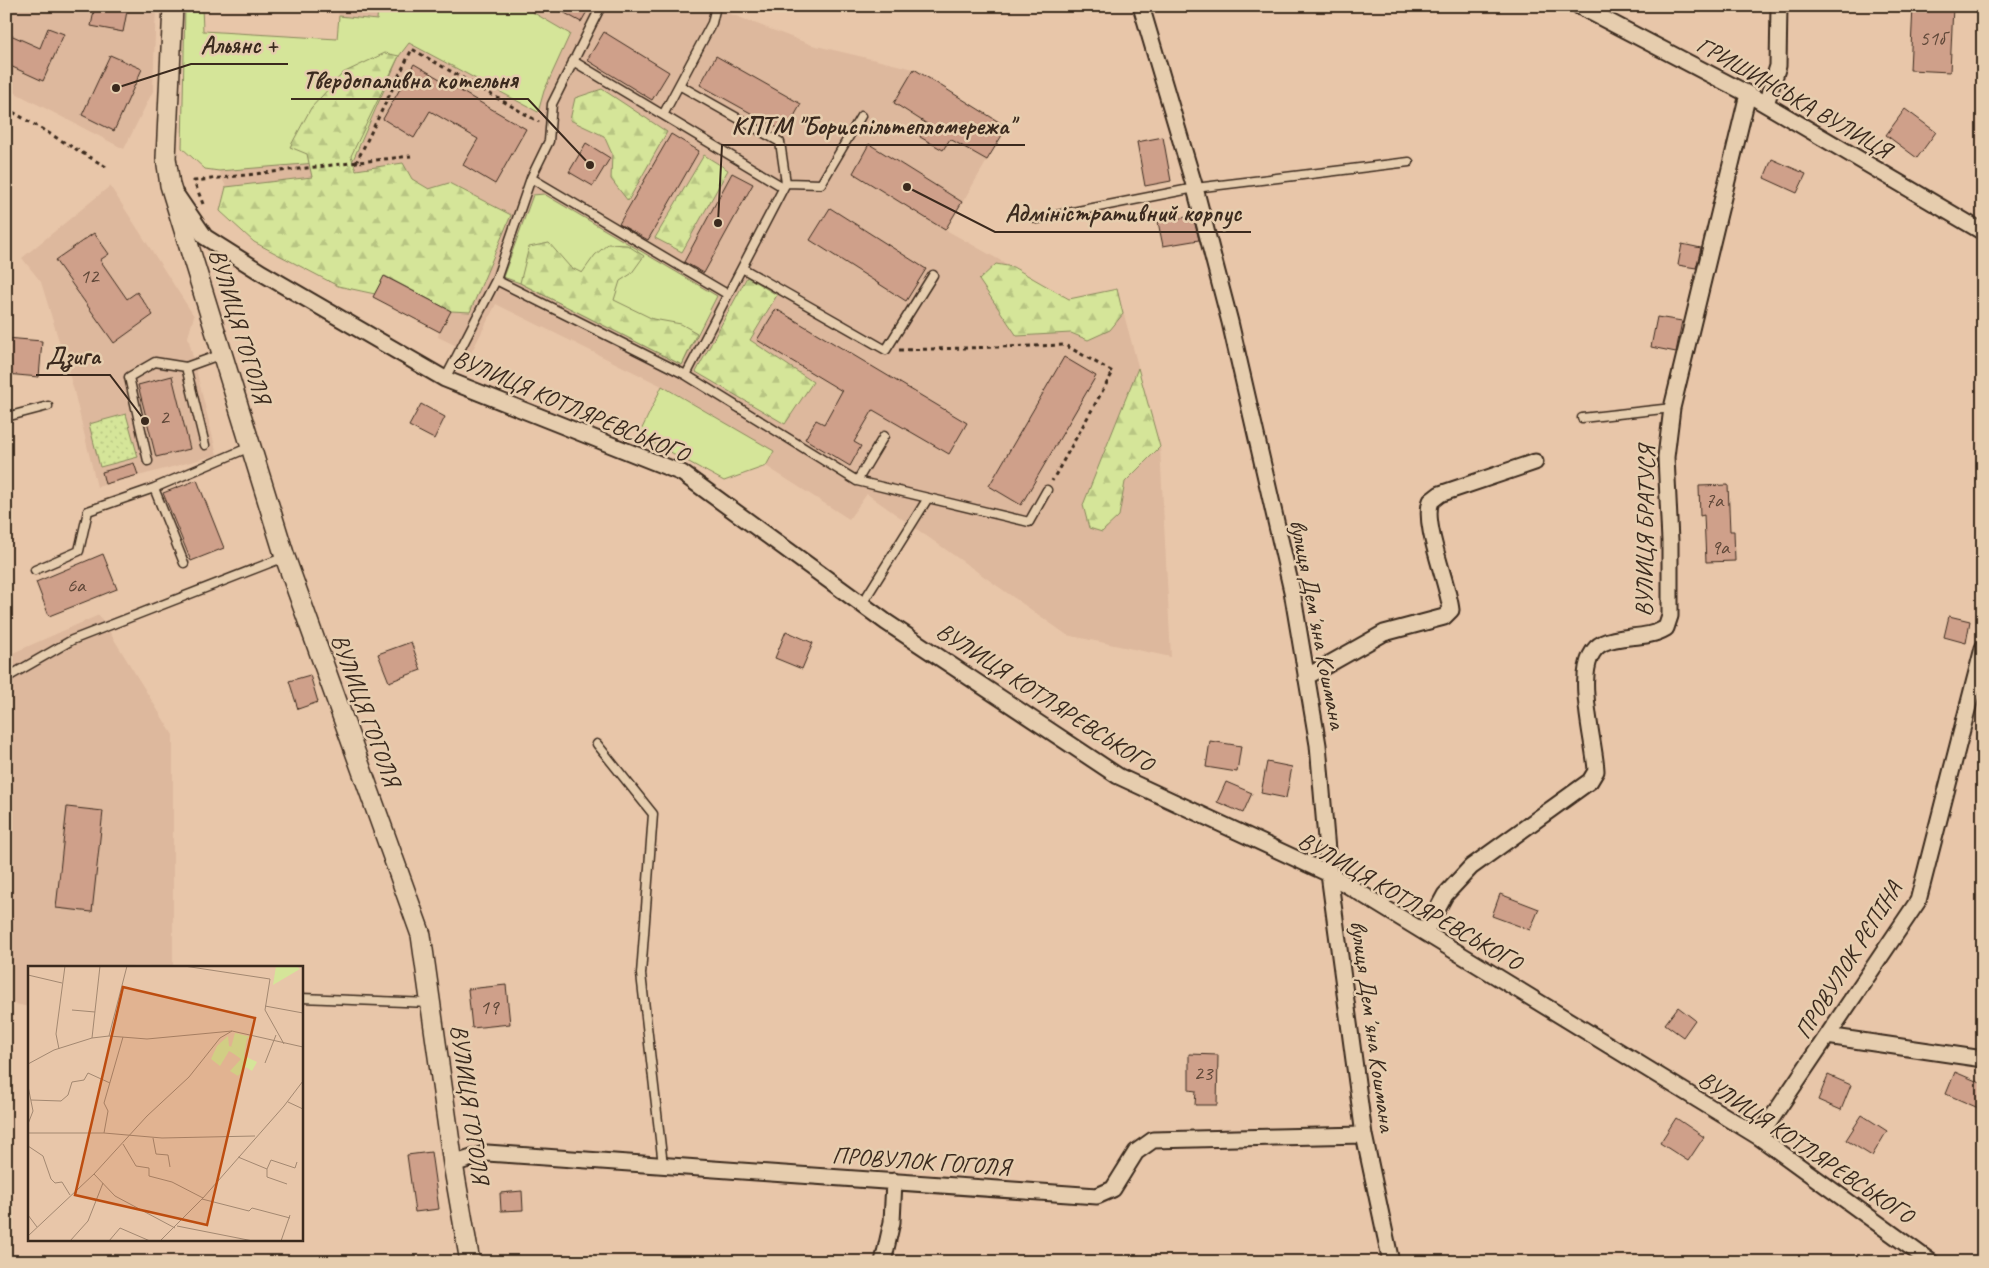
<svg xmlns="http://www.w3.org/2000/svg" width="1989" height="1268" font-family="Caveat,sans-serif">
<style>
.built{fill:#ddb89d}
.grass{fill:#d5e599;stroke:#88885c}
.forest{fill:url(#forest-firs);stroke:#88885c}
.park{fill:url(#park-dots);stroke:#88885c}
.building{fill:#cfa08a;stroke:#3b2a1e}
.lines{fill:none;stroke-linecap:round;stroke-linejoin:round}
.service-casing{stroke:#3b2a1e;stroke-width:11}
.minor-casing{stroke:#3b2a1e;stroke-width:19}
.tertiary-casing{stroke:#3b2a1e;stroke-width:22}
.path{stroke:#3b2a1e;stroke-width:3;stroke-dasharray:4 4;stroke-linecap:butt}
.service{stroke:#e6cdae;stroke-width:8}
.minor{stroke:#e6cdae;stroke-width:15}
.tertiary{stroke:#e6cdae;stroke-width:19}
.labels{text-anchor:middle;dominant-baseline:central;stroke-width:5;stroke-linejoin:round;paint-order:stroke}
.number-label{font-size:21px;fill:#604839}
.street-label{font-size:24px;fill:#3b2a1e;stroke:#e6cdae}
.inset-road{fill:none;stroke:#a38871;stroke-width:1}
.view{fill:#bd4d10;fill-opacity:0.15;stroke:#bd4d10;stroke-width:2.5}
.inset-edge{fill:none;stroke:#3b2a1e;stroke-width:2.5}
.leader{fill:none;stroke:#3b2a1e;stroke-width:2}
.callout-dot{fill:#3b2a1e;stroke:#e6cdae;stroke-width:2}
.callout-label{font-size:25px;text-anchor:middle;font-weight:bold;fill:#3b2a1e;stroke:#e6cdae;stroke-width:5;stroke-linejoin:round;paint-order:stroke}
</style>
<defs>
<pattern id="forest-firs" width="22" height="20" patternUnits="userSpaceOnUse" patternTransform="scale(1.25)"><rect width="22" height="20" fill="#d5e599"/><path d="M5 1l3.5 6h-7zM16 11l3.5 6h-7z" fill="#b8c583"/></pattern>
<pattern id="park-dots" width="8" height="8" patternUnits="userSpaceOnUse" patternTransform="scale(1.25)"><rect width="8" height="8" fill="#d5e599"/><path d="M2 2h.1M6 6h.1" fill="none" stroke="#b8c583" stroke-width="1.8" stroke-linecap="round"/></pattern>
</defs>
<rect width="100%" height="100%" fill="#e8c6a9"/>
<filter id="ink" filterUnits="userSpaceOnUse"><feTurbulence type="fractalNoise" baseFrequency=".02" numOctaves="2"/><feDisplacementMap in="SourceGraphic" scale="10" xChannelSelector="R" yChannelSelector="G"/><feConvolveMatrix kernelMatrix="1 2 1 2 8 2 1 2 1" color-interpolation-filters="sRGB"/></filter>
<g filter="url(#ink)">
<!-- built -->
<path class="built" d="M6,6H156L153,91L124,149L6,88Z
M339,6H731L728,13L812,45L914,69L1007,127L946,230L1069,299L1117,289L1160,447L1171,657L1067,635L867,494L849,519L766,466L773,453L676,393L496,304L471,353L438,337L439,332L373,297L384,276L226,187L197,121L202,31L337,39Z
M110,186L194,316L188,337L217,455L97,487L73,387L41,282L22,258Z
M99,615L173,735V967H29V1007L6,1002V656Z"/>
<!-- grass -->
<path class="grass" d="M185,6H202L203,31L337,39L339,16L377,20L378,6H522L570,34L544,91L538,112L409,43L399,56L353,160L219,171L205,169L182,148Z
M544,194L717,296L682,365L520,283L503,277L533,195Z
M662,386L774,451L766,466L724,481L639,435Z"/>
<!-- forest -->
<path class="forest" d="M385,53L399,56L351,156L356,170L403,163L412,179L429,189L449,183L511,215L470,312L451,311L385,276L375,294L338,286L254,242L220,211L226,187L312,177L307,154L290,147L311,108L343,73Z
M602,89L667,132L628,201L611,179L612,154L604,136L570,120L575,98Z
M704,155L728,170L682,252L655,238Z
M549,243L570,267L582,273L595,255L608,244L627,245L644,256L631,274L620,281L614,300L653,319L681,324L697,333L682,365L520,283L529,247Z
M996,264L1013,267L1069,299L1117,289L1123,314L1110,330L1088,340L1071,333L1017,336L979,280Z
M747,277L777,295L750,340L813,382L785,424L696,372Z
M1138,368L1160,447L1125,482L1119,516L1102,532L1089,528L1083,505Z"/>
<!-- park -->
<path class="park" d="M126,414L138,457L100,467L89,424Z"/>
<!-- building -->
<path class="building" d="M95,6H128L123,32L91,26Z
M552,6H590L581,22Z
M1913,6H1953L1950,72L1910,70Z
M48,28L64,34L43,81L6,64V33L40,48Z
M604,32L669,72L652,100L587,60Z
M110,55L142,69L114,131L82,115Z
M716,56L801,104L785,132L700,85Z
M414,64L526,129L495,184L463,165L478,139L430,111L414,138L383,119Z
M914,69L1007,127L987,160L950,139L943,150L920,137L927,124L894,103Z
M1905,109L1936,132L1917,158L1886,135Z
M671,134L699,151L648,240L619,224Z
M1163,137L1171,181L1145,186L1137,142Z
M586,143L610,158L593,186L569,172Z
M869,144L962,202L945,230L853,173Z
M1772,159L1806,174L1797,193L1764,178Z
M732,173L753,184L704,273L684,262Z
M830,208L926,269L906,301L810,240Z
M1193,216L1199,240L1163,246L1158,222Z
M94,233L109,254L100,260L127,299L137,292L153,315L114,343L55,260Z
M1682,244L1701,248L1696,268L1678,265Z
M384,276L451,311L440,332L373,297Z
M776,309L967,423L949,454L873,410L854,442L861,446L850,466L805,439L816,420L824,424L842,391L757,340Z
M1657,317L1682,321L1676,352L1651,347Z
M6,338L42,341L39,377L6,374Z
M1064,357L1096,376L1021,505L989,486Z
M172,376L190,449L156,457L138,385Z
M421,404L445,417L434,439L409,426Z
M134,463L138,475L105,484L102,472Z
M197,480L224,548L191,561L163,493Z
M1728,485L1730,531H1734L1735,561L1706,562L1704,515L1700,516L1699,486Z
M103,554L117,589L49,616L36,582Z
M1949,616L1970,621L1966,643L1944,637Z
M786,631L813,643L802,669L775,658Z
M411,642L421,670L389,682L378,654Z
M310,675L318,702L298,709L289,681Z
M1210,741L1241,746L1237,772L1206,767Z
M1267,762L1292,767L1286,798L1261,793Z
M1226,782L1252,793L1243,813L1217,802Z
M67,807L103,811L92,912L56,908Z
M1500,894L1539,909L1530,930L1492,916Z
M506,985L510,1024L472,1028L468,989Z
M1678,1007L1695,1020L1683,1037L1665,1024Z
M1189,1054L1218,1055L1217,1105H1195L1196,1091L1189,1090Z
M1955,1072L1983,1084V1110L1946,1094Z
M1828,1075L1851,1085L1841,1110L1818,1100Z
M1862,1115L1887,1131L1872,1156L1846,1140Z
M1676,1118L1704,1137L1688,1161L1660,1143Z
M431,1152L439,1209L415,1212L407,1155Z
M522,1191L523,1210L501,1211L500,1193Z"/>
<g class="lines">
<!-- service casing -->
<g class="service-casing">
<path id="service" d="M716,6L712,23L679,85L780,142L786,183
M573,61L783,187
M663,115L679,85
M531,178L727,294
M1037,219L1195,188L1409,162
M742,268L886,350L933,275
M496,280L686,375L857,481L884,436
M186,367L205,445
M686,375L786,183L821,184L861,116
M445,379L496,280L531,178L549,141L552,104L601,6
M6,417L48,406
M1582,418L1672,408
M148,461L129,377L155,362L186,367L222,354
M857,481L1029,522L1047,490
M154,488L184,563
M35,570L79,551L88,511L154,488L250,447
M862,604L928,498
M6,678L72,640L285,557
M597,744L653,814L641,974L663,1165
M301,998L430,1003"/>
</g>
<!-- minor casing -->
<g class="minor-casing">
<path id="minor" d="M1141,6L1195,188L1230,322L1292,591L1318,745L1329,874L1364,1135L1391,1262
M1579,6L1748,94L1983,232
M1766,104L1778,66L1779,6
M177,196L205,237L262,273L445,379L682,473L886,622L1118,776L1329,874L1759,1137L1931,1262
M1306,677L1384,633L1444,617L1451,610C1448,582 1422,524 1431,501L1440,494L1535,462
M1425,932L1445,895L1471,867L1590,781L1596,771C1595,740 1569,659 1603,643C1622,634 1646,640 1666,628L1670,616V541L1666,457L1672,408L1748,94
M1827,1036L1983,1059
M1759,1137L1918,901L1983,648
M453,1164L487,1153L1097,1196L1113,1189L1136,1152L1153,1140L1364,1135
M883,1262L892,1222L894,1181"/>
</g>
<!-- tertiary casing -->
<g class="tertiary-casing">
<path id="tertiary" d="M173,6L166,158L170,185L285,557L421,935L453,1164L470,1262"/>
</g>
<!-- path -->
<path class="path" d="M6,108L108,168
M356,163L412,49L539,122
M203,204L194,181L411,156
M899,350L1065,345L1113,372L1052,481"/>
<!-- service -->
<use href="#service" class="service"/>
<!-- minor -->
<use href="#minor" class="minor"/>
<!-- tertiary -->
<use href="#tertiary" class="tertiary"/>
</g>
</g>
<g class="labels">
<!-- number labels -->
<g class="number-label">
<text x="1932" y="38">51б</text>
<text x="89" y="276">12</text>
<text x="164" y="417">2</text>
<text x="1714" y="500">7а</text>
<text x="1720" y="547">9а</text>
<text x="76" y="585">6а</text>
<text x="489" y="1007">19</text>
<text x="1203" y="1073">23</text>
</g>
<!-- street labels -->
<g class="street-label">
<text transform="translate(1794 97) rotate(30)">ГРИШИНСЬКА ВУЛИЦЯ</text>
<text transform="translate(240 326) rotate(73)">ВУЛИЦЯ ГОГОЛЯ</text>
<text transform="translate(571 406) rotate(23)">ВУЛИЦЯ КОТЛЯРЕВСЬКОГО</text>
<text transform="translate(1645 531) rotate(-89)">ВУЛИЦЯ БРАТУСЯ</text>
<text transform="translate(1318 624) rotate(79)">вулиця Демʼяна Кошмана</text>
<text transform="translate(1045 697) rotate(33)">ВУЛИЦЯ КОТЛЯРЕВСЬКОГО</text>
<text transform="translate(366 710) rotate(70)">ВУЛИЦЯ ГОГОЛЯ</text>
<text transform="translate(1410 901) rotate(30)">ВУЛИЦЯ КОТЛЯРЕВСЬКОГО</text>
<text transform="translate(1848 960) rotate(-58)">ПРОВУЛОК РЄПІНА</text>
<text transform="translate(1373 1026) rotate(82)">вулиця Демʼяна Кошмана</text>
<text transform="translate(470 1104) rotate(82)">ВУЛИЦЯ ГОГОЛЯ</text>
<text transform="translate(1806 1147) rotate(34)">ВУЛИЦЯ КОТЛЯРЕВСЬКОГО</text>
<text transform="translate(921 1161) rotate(4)">ПРОВУЛОК ГОГОЛЯ</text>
</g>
</g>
<!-- overview -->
<g transform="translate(28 966)">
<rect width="275" height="275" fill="#e8c6a9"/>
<path d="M207,67L223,71L219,72L216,90L229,96L224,105L218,101L210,110L202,105L213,93L202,85Z" fill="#d5e599"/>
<path d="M200,70L201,80L208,82L212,91L201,85L192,100L183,93L189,80Z" fill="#d5e599"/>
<path d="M248,0H268L272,3L245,19Z" fill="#d5e599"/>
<path class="inset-road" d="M156,0L242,13L237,44L256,78M0,9L34,17M237,40L275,47M44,44L67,46M81,70L99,0M64,72L72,0M31,83L28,68L37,0M237,97L248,69M0,98L26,84L64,72L81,70L119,73L204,65L275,81M0,120L5,145L0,158M3,134L33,135L40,129L44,116L56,114L60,107L82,117M260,136L275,143M0,167H76L134,172L227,170M76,167L80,145L76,137L95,71M125,172L128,188L140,189L142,201M95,178L108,200L121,202V210L144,216L175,232M0,180L15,190L23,213L27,217L34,216L42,229M210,191L239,203M66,208L87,230L147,262M259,218L239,211V203L243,194L267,202L269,196M174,233L221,245L224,242L262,252M0,249L9,261M149,260L225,275M0,270L66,208L119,150L161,111L192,72L204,65M42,275L60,255L75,217M81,275L92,262L122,275M132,275L175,232L256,140L275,115M253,275L262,249"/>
<path class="view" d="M95,21L227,52L179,259L47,229Z"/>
<rect width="275" height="275" class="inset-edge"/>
</g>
<!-- callouts -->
<path class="leader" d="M116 88L191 64H288M590 165L528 99H291M718 223L722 145H1025M907 187L995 232H1251M145 421L110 375H36"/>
<g class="callout-dot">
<circle cx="116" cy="88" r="5"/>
<circle cx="590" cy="165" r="5"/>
<circle cx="718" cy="223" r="5"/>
<circle cx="907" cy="187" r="5"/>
<circle cx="145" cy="421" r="5"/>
</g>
<g class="callout-label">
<text x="239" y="53">Альянс +</text>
<text x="410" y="88">Твердопаливна котельня</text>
<text x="873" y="134">КПТМ "Бориспільтепломережа"</text>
<text x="1123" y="221">Адміністративний корпус</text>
<text x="73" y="364">Дзига</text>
</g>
<!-- margin -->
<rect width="1989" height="1268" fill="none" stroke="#e6cdae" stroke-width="25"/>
<rect x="12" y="12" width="1964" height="1243" fill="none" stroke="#3b2a1e" stroke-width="2" filter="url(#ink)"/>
</svg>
